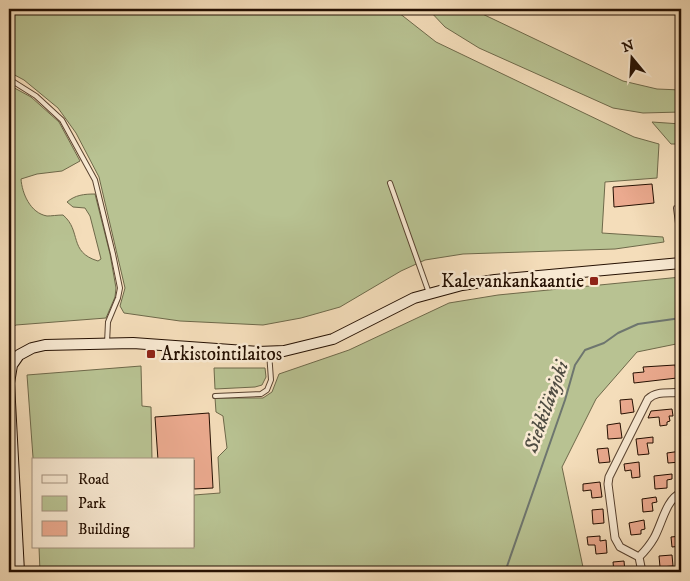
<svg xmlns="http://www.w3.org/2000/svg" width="690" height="581" font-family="'IM FELL DW Pica',serif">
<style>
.green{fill:#b8c292;stroke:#6e694a}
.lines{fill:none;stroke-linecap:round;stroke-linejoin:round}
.stream{stroke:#6e766f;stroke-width:2}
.building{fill:#ebaa8f;stroke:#251002}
.lane-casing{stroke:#594330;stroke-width:6}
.street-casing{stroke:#594330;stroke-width:9}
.secondary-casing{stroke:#251002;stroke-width:12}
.lane{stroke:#f8e9d2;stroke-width:4}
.street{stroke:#f8e9d2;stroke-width:7}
.secondary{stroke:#f8e9d2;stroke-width:10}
.poi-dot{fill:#8f2418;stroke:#f8e9d2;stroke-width:2}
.labels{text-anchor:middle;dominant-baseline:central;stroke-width:5;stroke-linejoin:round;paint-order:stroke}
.poi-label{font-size:19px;fill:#251002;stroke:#f8e9d2;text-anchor:end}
.water-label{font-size:20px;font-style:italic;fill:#4f4c42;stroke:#f8e9d2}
</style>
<rect width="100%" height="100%" fill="#f4ddba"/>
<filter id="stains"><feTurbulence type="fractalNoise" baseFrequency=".004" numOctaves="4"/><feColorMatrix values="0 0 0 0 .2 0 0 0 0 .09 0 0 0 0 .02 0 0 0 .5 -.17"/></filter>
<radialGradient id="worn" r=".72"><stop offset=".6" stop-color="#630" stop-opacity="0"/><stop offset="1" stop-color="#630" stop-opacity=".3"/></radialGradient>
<!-- green -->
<path class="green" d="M9,9H394L436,42L634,137L659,144L657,178L605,182L602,233L663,237L664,242L615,249L463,254L425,260L401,271L340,307L301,318L263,325L180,321L124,313L120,306L125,288L99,177L76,133L58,108L24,80L9,72Z
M428,9H472L623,81L657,89L681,90V112L643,113L613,108L479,48L445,27Z
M9,85L31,97L59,122L80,161L62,171L37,174L21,179C22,193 30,213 47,216C51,216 58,215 63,215C82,231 68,252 98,261L101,259L90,216L85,208L73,207L67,202C75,195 84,194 95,194L110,254L116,288L115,297L106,318L16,325L9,330Z
M652,122L681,124V144H671Z
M681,277V343L637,352L596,399L562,467L584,572H40L39,547H194V495L220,493L218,457L227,448L223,416L216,412L215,398H263L272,392L279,374L349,350L449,303L498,295Z
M141,366L142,406L151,407L152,460H34V471L27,375Z
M214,368H265L266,377L262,385L255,387L215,389Z"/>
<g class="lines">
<!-- stream -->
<path class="stream" d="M505,572L565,400L575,365L585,350L604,343L618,333L638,324L681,318"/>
</g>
<!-- building -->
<path class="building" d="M652,184L654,203L614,207L613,187Z
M675,365L677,378L634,383L633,373L644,372L643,367Z
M632,399L634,412L621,414L620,400Z
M672,409L673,416H669L670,421L667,422V425L660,426L659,417L648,418L651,411Z
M209,413L213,488L194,489V460H158L155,417Z
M620,423L622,438L608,439L607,425Z
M653,437V443H647L649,454L638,455L636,439Z
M608,448L610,462L599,463L597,449Z
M681,451V462L668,463L667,453Z
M639,462L640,477L632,478L631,470L625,471L624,464Z
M672,474V479L667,480V488L655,489L654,476Z
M600,482L602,497L592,498L591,490L583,491V484Z
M656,497L657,502L652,503L653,511L643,512L642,499Z
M603,509L604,523L593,524L592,510Z
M644,520L645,529L641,530V534L631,535L629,523Z
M600,536V541L606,540L607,553L596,554L595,545H588L587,537Z
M681,536V546L672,547L671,537Z
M672,555L673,566L660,567L659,556Z
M624,561L625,572H614L613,562Z"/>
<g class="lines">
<!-- lane casing -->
<g class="lane-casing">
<path id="lane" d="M9,79L36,96L62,120L95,180L113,254L120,288L118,298L108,322L107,343
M390,183L429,293
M676,208L681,246
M215,396L261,394L267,390L271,380L269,352"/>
</g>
<!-- street casing -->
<g class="street-casing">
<path id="street" d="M639,557L620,547L615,538L608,484L609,477L648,399C657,390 670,394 681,392
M642,572L639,557C645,551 650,545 654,538C662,524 666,499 681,493"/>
</g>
<!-- secondary casing -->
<g class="secondary-casing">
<path id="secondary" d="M19,572L9,383L12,365L19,355L32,348L45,345L133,343L258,352L284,351L333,339L414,298L462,285L495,280L681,263"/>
</g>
<!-- lane -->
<use href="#lane" class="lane"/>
<!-- street -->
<use href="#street" class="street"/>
<!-- secondary -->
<use href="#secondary" class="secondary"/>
</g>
<!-- markers -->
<g class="poi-dot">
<rect x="589" y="276" width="10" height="10" rx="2.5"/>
<rect x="146" y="349" width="10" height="10" rx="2.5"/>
</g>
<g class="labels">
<!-- poi labels -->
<g class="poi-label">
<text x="584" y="281">Kalevankankaantie</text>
<text x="161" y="354" text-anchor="start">Arkistointilaitos</text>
</g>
<!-- water labels -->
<g class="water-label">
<text transform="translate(547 407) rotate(-70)">Siekkilänjoki</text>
</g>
</g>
<!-- margin -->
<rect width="690" height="581" fill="none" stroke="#f4ddba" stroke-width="30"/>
<rect x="10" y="10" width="670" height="561" fill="none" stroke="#251002" stroke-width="2.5"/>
<rect x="15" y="15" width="660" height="551" fill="none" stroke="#251002"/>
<!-- legend -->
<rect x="32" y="458" width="162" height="90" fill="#f8e9d2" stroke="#a4927f"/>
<rect x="42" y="475" width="25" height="8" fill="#f8e9d2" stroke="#a4927f"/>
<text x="78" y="484" font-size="15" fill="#251002">Road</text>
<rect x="42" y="496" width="25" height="15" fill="#b8c292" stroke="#a4927f"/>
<text x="78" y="508" font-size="15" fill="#251002">Park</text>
<rect x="42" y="521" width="25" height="15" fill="#ebaa8f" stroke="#a4927f"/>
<text x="78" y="534" font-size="15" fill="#251002">Building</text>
<!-- north arrow -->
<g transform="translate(632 58) rotate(342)" stroke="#f8e9d2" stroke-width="4" paint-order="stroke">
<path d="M0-4L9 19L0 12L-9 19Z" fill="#251002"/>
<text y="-8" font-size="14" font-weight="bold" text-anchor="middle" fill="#251002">N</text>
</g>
<rect width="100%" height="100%" filter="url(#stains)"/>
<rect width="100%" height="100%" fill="url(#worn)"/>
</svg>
